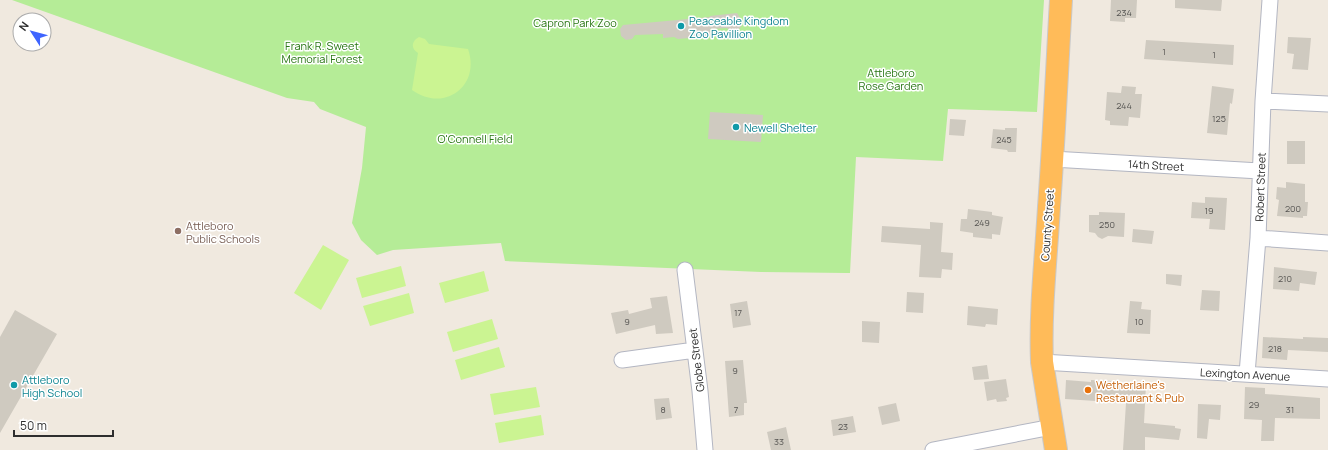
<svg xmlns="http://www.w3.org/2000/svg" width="1328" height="450" font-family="Manrope,sans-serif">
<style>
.green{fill:#b5ec97}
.pitch{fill:#cbf492}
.building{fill:#cfcac0}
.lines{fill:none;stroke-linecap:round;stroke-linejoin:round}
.minor-casing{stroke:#b3b6c2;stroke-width:17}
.trunk-casing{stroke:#c9c9c9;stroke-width:24}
.minor{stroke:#fff;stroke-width:15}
.trunk{stroke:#ffbb59;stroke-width:22}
.culture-dot{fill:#0f9aa8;stroke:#fff;stroke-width:1.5}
.education-dot{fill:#8d6e63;stroke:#fff;stroke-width:1.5}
.food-dot{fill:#e8710a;stroke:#fff;stroke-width:1.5}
.labels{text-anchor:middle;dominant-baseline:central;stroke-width:3;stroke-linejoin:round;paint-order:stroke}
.number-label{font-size:9px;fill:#565552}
.culture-label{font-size:11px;fill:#0d838f;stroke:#fff;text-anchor:start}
.park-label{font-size:11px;fill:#287613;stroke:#fff}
.street-label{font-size:11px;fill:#2e2e2e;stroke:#fff}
.education-label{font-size:11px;fill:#785e54;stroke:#fff;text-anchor:start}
.food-label{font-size:11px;fill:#c56008;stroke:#fff;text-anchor:start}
</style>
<rect width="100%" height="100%" fill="#f0e9df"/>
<!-- green -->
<path class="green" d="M12,0H1044L1037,112L948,109L943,161L856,157L850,273H846L761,272L505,261L501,243L393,250L377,255L361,240L352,223L362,168L366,127L320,109L314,102L287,98Z"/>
<!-- pitch -->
<path class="pitch" d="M419,37L425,39L429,44L468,49C481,86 444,113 412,90L418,53C412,49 411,44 416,39Z
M323,245L349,260L321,310L294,293Z
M401,266L406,286L362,298L356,278Z
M484,271L489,291L445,303L439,283Z
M409,293L414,313L370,326L363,306Z
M492,319L498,339L453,352L447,332Z
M499,347L505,367L461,380L455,360Z
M536,387L540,407L494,415L490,394Z
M541,415L544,435L499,443L495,423Z"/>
<!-- building -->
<path class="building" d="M1111,0H1137L1136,18H1125V22L1110,21Z
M1175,0H1222L1221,11L1175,8Z
M737,13L741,19L742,25L739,29L731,32L727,28L710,29L711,36L678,39L674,37L663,38V34L635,35L632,39L626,40L621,36L620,29L623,25L710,17V16Z
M1288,37L1311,38L1308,70L1292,69L1294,54L1287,53Z
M1146,40L1234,45L1233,65L1144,59Z
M1122,86L1136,87L1135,94H1142L1140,118L1129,117L1128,126L1110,125V121L1105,120L1107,92L1121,93Z
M1212,86L1234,89L1232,104L1230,103L1227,135L1207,133Z
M710,112L763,115L761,142L708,139Z
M950,119L966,120L964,136L949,135Z
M1005,128H1017L1016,152H1008L1007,150L991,148L993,129L1005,130Z
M1287,141H1305V164H1287Z
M1286,182L1305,184V202H1308L1307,216H1303V218L1277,216L1279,200L1276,199L1277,187L1286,188Z
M1205,197L1227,198L1225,230L1209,229L1210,219L1191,218L1192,202L1205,203Z
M968,209L992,212V215L1003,217L1000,235L992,234V239L973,237V233L960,231L961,219H967Z
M1099,212L1125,213L1124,237L1108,236L1102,239L1098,237L1095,233L1089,232V215H1099Z
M930,222L943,223L941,252L953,253L952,270L942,269L941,278L919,277L921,245L881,242L882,226L930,229Z
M1133,229L1154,231L1152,244L1132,242Z
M1274,267L1317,272L1315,285L1300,283L1299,291L1273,289Z
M1166,274L1182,275L1181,286L1166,284Z
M1202,290L1220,291L1219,311L1200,310Z
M907,292L924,293L923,313L906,312Z
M667,296L673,333L656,334L655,325L616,334L611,313L628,310L629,314L652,308L650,298Z
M747,301L751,325L733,328L730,304Z
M1130,301L1142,302L1141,309L1151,310L1150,334L1127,333Z
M968,306L998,309L997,325L986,324L985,327L967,325Z
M15,310L57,334L0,433V337Z
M862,321L880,322L879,343L862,342Z
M1263,337L1303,339V337L1328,338V352L1288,350L1287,360L1262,358Z
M743,360L747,403H744V415L729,417L725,361Z
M987,365L989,379L974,380L972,367Z
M1006,379L1009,397L1006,398L1007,401L997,402L996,399L987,401L984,382Z
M1066,380L1091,382V380L1111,381V383L1146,385L1144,423L1175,426V428L1181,429L1179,440L1145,437V450H1123L1126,403L1065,399Z
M1245,387L1265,388V394L1320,398V419L1275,418L1274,441H1261L1262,420L1244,419Z
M669,398L672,418L656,420L654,399Z
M896,403L900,421L882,425L878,407Z
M1198,404L1221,405L1220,420L1209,419L1207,439L1197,438Z
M853,416L856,432L833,436L831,420Z
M786,427L791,450H771L767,432Z"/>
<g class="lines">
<!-- minor casing -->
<g class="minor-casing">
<path id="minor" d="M1263,101L1328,104
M1052,159L1260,171
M1258,238L1328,243
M685,270L700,391L705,450
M622,360L695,350
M1042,362L1328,379
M1247,374L1258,238L1263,101L1270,0
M933,450L1052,427"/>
</g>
<!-- trunk casing -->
<g class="trunk-casing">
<path id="trunk" d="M1056,450L1042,362C1040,310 1046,258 1049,207C1054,138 1057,69 1061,0"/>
</g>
<!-- minor -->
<use href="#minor" class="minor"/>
<!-- trunk -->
<use href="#trunk" class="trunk"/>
</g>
<!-- markers -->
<g class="culture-dot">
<circle cx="681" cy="26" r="4"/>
<circle cx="736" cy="127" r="4"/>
<circle cx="14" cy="385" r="4"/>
</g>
<circle class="education-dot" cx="178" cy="231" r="4"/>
<circle class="food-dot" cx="1088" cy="390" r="4"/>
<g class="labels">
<!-- number labels -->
<g class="number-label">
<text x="1124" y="12">234</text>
<text x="1164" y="51">1</text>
<text x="1214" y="54">1</text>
<text x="1124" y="105">244</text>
<text x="1219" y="118">125</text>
<text x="1004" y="139">245</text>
<text x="1293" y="208">200</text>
<text x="1209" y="210">19</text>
<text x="982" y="222">249</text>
<text x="1107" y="224">250</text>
<text x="1285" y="278">210</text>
<text x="738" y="312">17</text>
<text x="627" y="321">9</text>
<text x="1139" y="321">10</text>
<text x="1275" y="348">218</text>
<text x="735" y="370">9</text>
<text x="1254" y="404">29</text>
<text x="663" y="409">8</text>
<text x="736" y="409">7</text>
<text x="1290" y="409">31</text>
<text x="843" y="426">23</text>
<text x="779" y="441">33</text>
</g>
<!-- culture labels -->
<g class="culture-label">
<text x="689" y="20">Peaceable Kingdom<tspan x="689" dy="13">Zoo Pavillion</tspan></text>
<text x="744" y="127">Newell Shelter</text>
<text x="22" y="379">Attleboro<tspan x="22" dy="13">High School</tspan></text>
</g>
<!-- park labels -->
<g class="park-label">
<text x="575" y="22">Capron Park Zoo</text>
<text x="322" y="45">Frank R. Sweet<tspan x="322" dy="13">Memorial Forest</tspan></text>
<text x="891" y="72">Attleboro<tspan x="891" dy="13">Rose Garden</tspan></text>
<text x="475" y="138">O'Connell Field</text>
</g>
<!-- street labels -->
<g class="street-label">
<text transform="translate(1156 165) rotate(3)">14th Street</text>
<text transform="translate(1260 187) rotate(-88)">Robert Street</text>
<text transform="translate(1047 225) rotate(-86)">County Street</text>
<text transform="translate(696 360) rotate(-97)">Globe Street</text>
<text transform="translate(1245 374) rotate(3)">Lexington Avenue</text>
</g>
<!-- education labels -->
<g class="education-label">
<text x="186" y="225">Attleboro<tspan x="186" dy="13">Public Schools</tspan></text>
</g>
<!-- food labels -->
<g class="food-label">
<text x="1096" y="384">Wetherlaine's<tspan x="1096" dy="13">Restaurant &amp; Pub</tspan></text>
</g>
</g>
<!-- north arrow -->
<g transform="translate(32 32) rotate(306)"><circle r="19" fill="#ffffff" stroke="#ababab"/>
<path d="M0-3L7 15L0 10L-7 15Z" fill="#3e64ff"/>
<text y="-6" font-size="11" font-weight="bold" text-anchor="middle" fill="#2e2e2e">N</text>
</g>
<!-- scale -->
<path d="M14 430v6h99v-6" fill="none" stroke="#2e2e2e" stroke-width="2"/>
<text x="20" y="430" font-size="12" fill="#2e2e2e" stroke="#ffffff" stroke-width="3" paint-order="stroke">50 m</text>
</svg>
